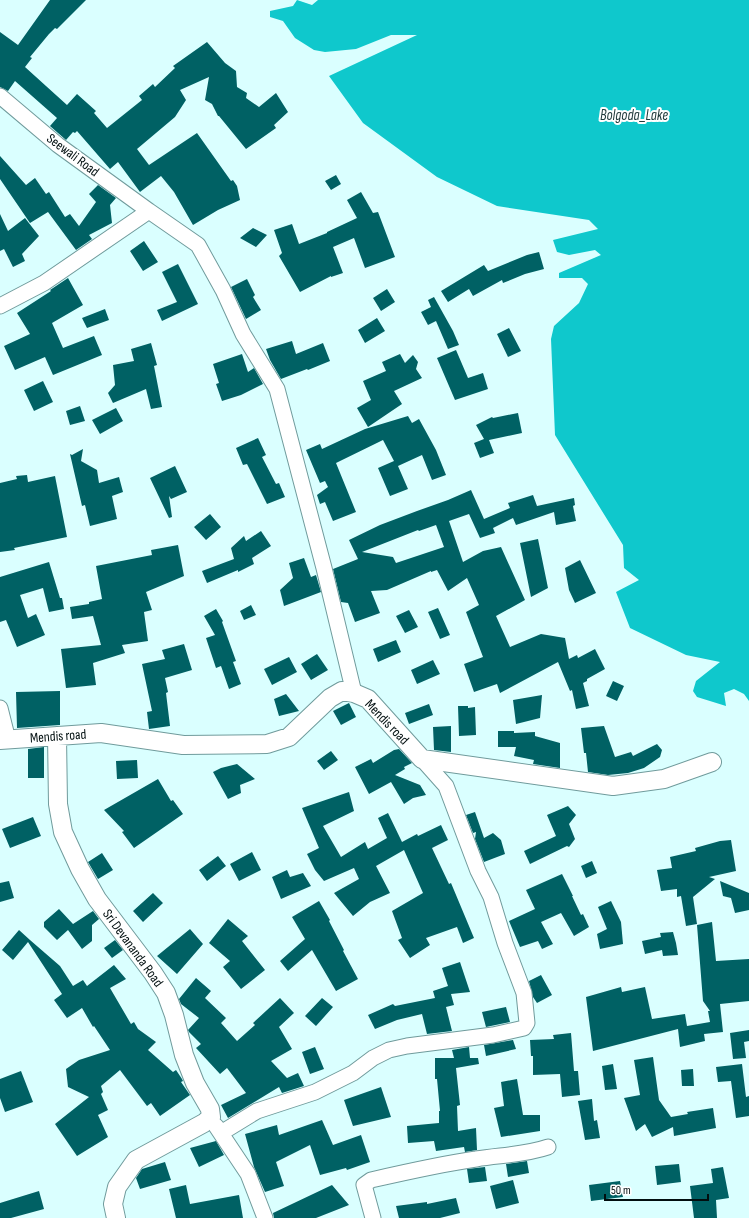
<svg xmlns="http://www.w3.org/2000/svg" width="749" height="1218" font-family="'Sofia Sans Condensed',sans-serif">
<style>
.water{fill:#0fc8cc}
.building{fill:#006164;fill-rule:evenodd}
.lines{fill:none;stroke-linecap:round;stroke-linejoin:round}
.minor-casing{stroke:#709b9c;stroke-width:17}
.tertiary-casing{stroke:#709b9c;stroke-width:20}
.minor{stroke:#fff;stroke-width:15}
.tertiary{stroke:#fff;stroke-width:18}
.labels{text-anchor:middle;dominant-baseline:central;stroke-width:4;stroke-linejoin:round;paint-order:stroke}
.street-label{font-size:14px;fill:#010e0f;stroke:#fff}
.water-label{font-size:15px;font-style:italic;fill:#223b3c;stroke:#fff}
</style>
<rect width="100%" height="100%" fill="#daffff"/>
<!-- water -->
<path class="water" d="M297,0L312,5L318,0H749V701L744,694L734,689L724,693L726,706L697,697L693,691L696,681L720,662L686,655L630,628L616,592L639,580L624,568L623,545L555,435L551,339L554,326L579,303L588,284L582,278H559V273L601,255L595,250L569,255L557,252L553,240L598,229L589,220L497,206L437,177L363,123L329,76L417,35H391L356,49L325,52L314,50L295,38L283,21L270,17V11L293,6Z"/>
<!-- building -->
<path class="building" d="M50,0H86L57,29L55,28L49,34L30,57L32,58L25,67L67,105L77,94L96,111L94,113L107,128L142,100L139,96L153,84L155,87L175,68L173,66L207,42L225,63L236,71L237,87L247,93L246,98L259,107L276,93L288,112L274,125L276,128L246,149L219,116H218L212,104L205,100L209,77L180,90L186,100L175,117L137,149L149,165L197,133L231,181L233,180L237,186L240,200L218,210L193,225L174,192L161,176L140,192L118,162L110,169L77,131L75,133L73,132L66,140L50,126L57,118L15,81L8,91L0,87V32L18,45Z
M0,156L26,185L35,178L46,194L49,192L65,217L70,214L79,226L96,202L89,194L98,185L116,198L110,205L112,223L89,235L92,239L76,250L48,212L30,223L0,179Z
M336,175L341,184L331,190L325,181Z
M361,192L373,213L378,212L395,257L365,268L354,238L333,247L343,273L331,277V276L300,292L279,256L282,253L274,230L292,224L299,244L327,233V232L357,218L347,200Z
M0,214L8,231L25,218L39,236L22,254L25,261L13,267L4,249L0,251Z
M253,228L267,235L256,247L240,238Z
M144,241L158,262L143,271L130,251Z
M539,252L544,269L525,274L503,283L502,280L473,296L469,289L448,302L441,291L484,265L488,271L527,255Z
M178,264L198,304L162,321L157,310L177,302L162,272Z
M68,278L83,305L52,323L63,348L94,336L102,355L53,375L45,357L15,370L4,346L30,334L17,313L51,291L50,290Z
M247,279L255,295L253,297L261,310L246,319L231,287Z
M387,289L395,302L381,311L373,298Z
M434,297L453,331L459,345L448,349L436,321L428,325L421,312L431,307L428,300Z
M105,309L109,320L87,328L82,318Z
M377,318L385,331L365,343L358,330Z
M509,328L521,351L508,357L497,334Z
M292,341L296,354L323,343L330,361L308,370L307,369L281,379L270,360L266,349Z
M151,343L157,365L154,366L162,407L151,409L146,389L113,403L108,393L115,385L113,365L134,361L131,349Z
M456,350L468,378L483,373L488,389L455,400L437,358Z
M242,354L248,372L254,368L263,384L241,395L222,401L216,384L219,383L213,364Z
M400,354L405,363L413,355L418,362L416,369L422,378L394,391L402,404L368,427L357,408L371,400L363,381L386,371L382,362Z
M43,381L53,402L34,411L24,390Z
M80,406L85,421L70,425L66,411Z
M116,408L123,421L100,434L92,420Z
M518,413L522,433L489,440L494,453L480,458L474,443L484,439L476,425L492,417L493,418Z
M408,416L412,423L419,419L436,450L446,475L432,480L422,455L398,466L408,489L390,496L378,468L394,461L383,440L336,463L356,512L333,521L325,502L320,504L317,495L328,487L325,481L320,483L306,450L320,444L322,449L365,429Z
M258,438L266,455L262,457L276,484L279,483L285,497L267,504L247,464L243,465L236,448Z
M83,449L81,461L97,470L99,483L119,477L123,492L112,496L117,519L90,526L85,505L82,506L70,454L72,455Z
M175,466L187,492L171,499L169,496L172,517L169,518L150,478Z
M27,475L28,482L55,476L67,537L14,548L15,550L0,552V483L17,479L16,476Z
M471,490L484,519L510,508L508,503L533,495L537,506L574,498L575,505L573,506L576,521L556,525L554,512L516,525L513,518L493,528L495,533L480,538L469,514L449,521L463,562L483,551L501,547L525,600L496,616L510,647L541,634L565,638L569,659L577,655L578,658L595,649L605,669L587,679V681L583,683L589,706L576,709L572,690L570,691L558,662L500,693L497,684L474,692L464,664L483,657L466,612L479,605L467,578L448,591L437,570L431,572V571L387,590L371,591L380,613L355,622L348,603L341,602L333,569L358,559L349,540L380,525L417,511L448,500ZM436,525L444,547L396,563L393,557L362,552L418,530L419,531Z
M210,514L221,527L206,540L194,527Z
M261,531L271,546L252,558L254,564L238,572V570L207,583L202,571L234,559L231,548L244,536L246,541Z
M538,539L548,588L531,597L520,543Z
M178,545L184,576L146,592L152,610L144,612L148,641L122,645L125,653L93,663L96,685L66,688L61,649L101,645L93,616L72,619L70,607L89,604V602L102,599L96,566L152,555L151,550Z
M304,558L311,577L316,575L321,592L284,606L280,590L293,578L289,563Z
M580,560L596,593L575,603L569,590L565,568Z
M49,562L60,598H62L64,609L49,612L43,588L20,595L28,618L36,614L45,635L17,647L6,620L0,622V577Z
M251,605L256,615L244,620L240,611Z
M438,608L450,635L440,639L428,612Z
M216,609L223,621L222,622L236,661L233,662L241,684L229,689L221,666L216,668L206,638L215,635L204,616Z
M409,610L418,627L405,633L396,616Z
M396,640L401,652L378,662L373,649Z
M184,644L192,670L165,678L168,692L166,693L170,726L149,729L147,712L152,711L142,664L165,659L162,650Z
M317,654L328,670L311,680L301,664Z
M289,657L297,672L272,685L264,669Z
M433,660L440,674L417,684L411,670Z
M613,681L624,686L617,701L606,696Z
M60,691V725L17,728L16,692Z
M286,694L299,711L279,716L274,699Z
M542,695L540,718L516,724L513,700Z
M349,703L356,717L341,725L333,711Z
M429,704L433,715L409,724L405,713Z
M458,706H468V708L475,707L476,735L459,736Z
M451,726V752L434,750L433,727Z
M604,726L615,757L631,752L633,756L657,744L662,750L660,757L644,768L628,773L608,775L588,772L586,753H584L581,728Z
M498,731H514V733L535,732V736L560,743V768L533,764L534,760L514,756L516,747H498Z
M44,747V778H28V749Z
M399,749L412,763L404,767L405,769L395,775L420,785L426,795L413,798L404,804L391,782L369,794L355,767L371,759L373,763L394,750Z
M331,751L338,760L324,770L317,761Z
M137,760L138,778L117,779L116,761Z
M237,764L255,779L240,785L241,793L228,799L213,772L221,768Z
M158,779L171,801L173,800L183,814L134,848L122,832L124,831L104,810Z
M349,792L354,811L323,826L341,857L365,842L368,849L387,838L378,818L388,813L402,842L417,834L418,836L441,825L448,840L432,848L449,884L451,883L474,938L463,943L457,927L426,938L430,945L410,958L398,940L402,938L392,911L423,893L404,850L376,866L390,893L370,902L353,916L334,893L359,879L354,868L324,881L315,870L307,854L319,848L302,808Z
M568,806L576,815L569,824L575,839L569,847L567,846L530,864L524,851L556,836L547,815Z
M475,812L484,838L493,833L501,840L505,854L484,862L475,839L476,832L473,833L466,815Z
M33,817L41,836L10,848L2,829Z
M731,840L736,871L709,877L715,879L693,897L697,924L686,926L681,896L677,897V889L661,891L657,870L672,868L670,857L696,851L695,848L720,841Z
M252,852L261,870L239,881L230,864Z
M102,853L113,870L98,879L88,862Z
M218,856L226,866L207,881L199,870Z
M592,861L597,873L586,878L581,866Z
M287,870L290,877L303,873L311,886L281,899L272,877Z
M562,874L573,896H572L581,915L583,914L589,927L574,936L561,913L541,922L553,944L542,949L538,941L520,947L509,921L535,909L526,890Z
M9,881L14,898L0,902V883Z
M720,881L749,893V910L735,913L731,898L723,896Z
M153,893L163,903L143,922L133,911Z
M319,901L330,920L329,921L344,950L343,951L358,979L336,991L312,950L288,971L280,961L305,939L292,917Z
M611,901L621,922L623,944L600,949L597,934L607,929L598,907Z
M59,909L73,924L93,911L99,919L92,925V941L82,949L68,930L57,940L44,927V922Z
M228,919L248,936L242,941L265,970L241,989L223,967L230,961L209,943Z
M712,922L716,961L749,959V1001L720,1004L723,1032L704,1034L705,1041L680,1047L678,1029L593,1051L586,997L621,987L622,992L645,987L652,1019L685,1014L687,1026L710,1022L708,1011H710L703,1001L697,925Z
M190,929L203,944L177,974L157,956Z
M19,930L30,940L29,941L30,940L60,966L73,986L83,980L87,986L114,965L126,979L110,988L131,1024L134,1022L138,1029L156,1042L148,1050L173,1072L176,1070L182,1079L183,1081L181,1082L190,1095L160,1116L151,1103L147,1106L120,1070L101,1086L103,1092L101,1094L108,1110L98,1115L108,1137L77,1156L55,1124L89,1097L68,1087L66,1069L79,1060L110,1050L94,1026L93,1027L82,1008L67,1018L54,1000L62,994L28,942L13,960L2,950Z
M673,932L676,943L678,955L663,956L662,950L645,954L642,941L661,937L660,933Z
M115,940L123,950L112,958L104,948Z
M460,962L470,992L451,994L454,1005L446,1007L452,1031L427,1034L422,1014L397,1020L375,1029L368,1015L393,1004L395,1006L435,998L433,991L448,986L442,968Z
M541,975L552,995L537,1003L533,997L529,981Z
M196,978L211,991L205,998L226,1018L221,1023L237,1041L255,1025L253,1023L280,998L294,1013L279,1027L292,1049L271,1061L287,1078L298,1073L304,1086L282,1093L279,1087L228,1118L221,1105L246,1093L227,1068L220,1074L196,1048L201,1044L189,1032L188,1030L199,1018L181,1004L179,999Z
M322,998L333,1007L316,1026L305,1016Z
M506,1007L510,1022L486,1027L482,1012Z
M749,1030V1041L744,1042L746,1058L733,1059L730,1033Z
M571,1033L574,1071H578L580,1095L562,1097L560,1074L533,1075V1056H531L530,1040L554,1039L553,1035Z
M513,1040L516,1049L486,1056L484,1045Z
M315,1047L324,1069L310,1074L302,1052Z
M469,1047L470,1058H478L479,1064L456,1068L460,1105L457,1106L458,1131L476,1128L477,1150L465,1152L464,1147L436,1151L434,1141L408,1143L407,1126L439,1123V1111H440L437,1079H435V1058H454L452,1050Z
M653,1057L659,1100L671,1117L688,1114L687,1112L713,1108L716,1128L674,1136L673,1127L652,1137L645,1124L636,1131L624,1098L640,1095L634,1060Z
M613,1064L617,1089L605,1090L602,1066Z
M742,1064L746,1097L749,1096V1116L736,1118L731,1081L718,1082L716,1067Z
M693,1069L694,1086H682L681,1070Z
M21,1071L33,1102L5,1112L0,1098V1079Z
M517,1079L523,1115H540V1131L501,1137L494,1108L504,1106L501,1082Z
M381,1087L391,1117L353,1126L344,1100Z
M592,1099L594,1121L597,1120L600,1138L585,1140L578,1101Z
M322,1120L333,1145L361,1135L370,1162L347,1170L346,1168L320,1175L310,1145L276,1162L284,1186L265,1192L254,1167L245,1134L277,1125L279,1135Z
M216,1141L224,1155L199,1167L190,1148Z
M527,1161L529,1173L508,1177L506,1164Z
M165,1162L171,1180L140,1189L136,1178L142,1169Z
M679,1164L681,1182L657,1185L655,1166Z
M485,1167L487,1181L469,1183L467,1169Z
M723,1167L729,1198L716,1200L717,1218H694L690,1186L713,1183L711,1169Z
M513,1180L519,1203L496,1209L490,1186Z
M620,1181L623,1197L591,1201L589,1185Z
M186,1185L190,1204L239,1195L243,1218H176L169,1189Z
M332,1185L349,1205L316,1218H274L273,1213Z
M39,1191L44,1209L11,1218H0V1203Z
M456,1198L460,1213L440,1218H399L396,1206L427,1202V1204Z"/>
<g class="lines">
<!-- minor casing -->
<g class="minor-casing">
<path id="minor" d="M0,96L58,145L149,211
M0,306L44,283L149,211L198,245L223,290L243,334L277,389L324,568L354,693
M0,708L8,740
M216,1126L248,1174L265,1218
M221,1133L257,1111L315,1092L353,1073L373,1058L389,1050L407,1046L493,1035L524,1028L527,1023L524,993L505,943L491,897L478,871L446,786L422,759
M373,1218L364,1185L371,1180C406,1172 441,1164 476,1159C500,1155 525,1155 548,1147"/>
</g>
<!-- tertiary casing -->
<g class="tertiary-casing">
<path id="tertiary" d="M57,736L58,804L63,832L80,869L97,899L153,973L166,993L174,1015L184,1055L195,1083L210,1109L211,1117L204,1123L136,1160L117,1187L113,1204L116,1218
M0,740L101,733L183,745L267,744L289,737L330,698L342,691L354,693L368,699L422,759L613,786L664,779L712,762"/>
</g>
<!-- minor -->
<use href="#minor" class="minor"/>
<!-- tertiary -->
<use href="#tertiary" class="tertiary"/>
</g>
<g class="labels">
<!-- street labels -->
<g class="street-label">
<text transform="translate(73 155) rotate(37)">Seewali Road</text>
<text transform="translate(387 722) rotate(46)">Mendis road</text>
<text transform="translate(58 736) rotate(-4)">Mendis road</text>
<text transform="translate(133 948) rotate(54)">Sri Devananda Road</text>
</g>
<!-- water labels -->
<g class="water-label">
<text x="634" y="115">Bolgoda_Lake</text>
</g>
</g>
<!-- scale -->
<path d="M605 1194v6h103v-6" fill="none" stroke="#010e0f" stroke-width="2"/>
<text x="611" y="1194" font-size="12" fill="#010e0f" stroke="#ffffff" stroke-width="3" paint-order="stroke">50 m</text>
</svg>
